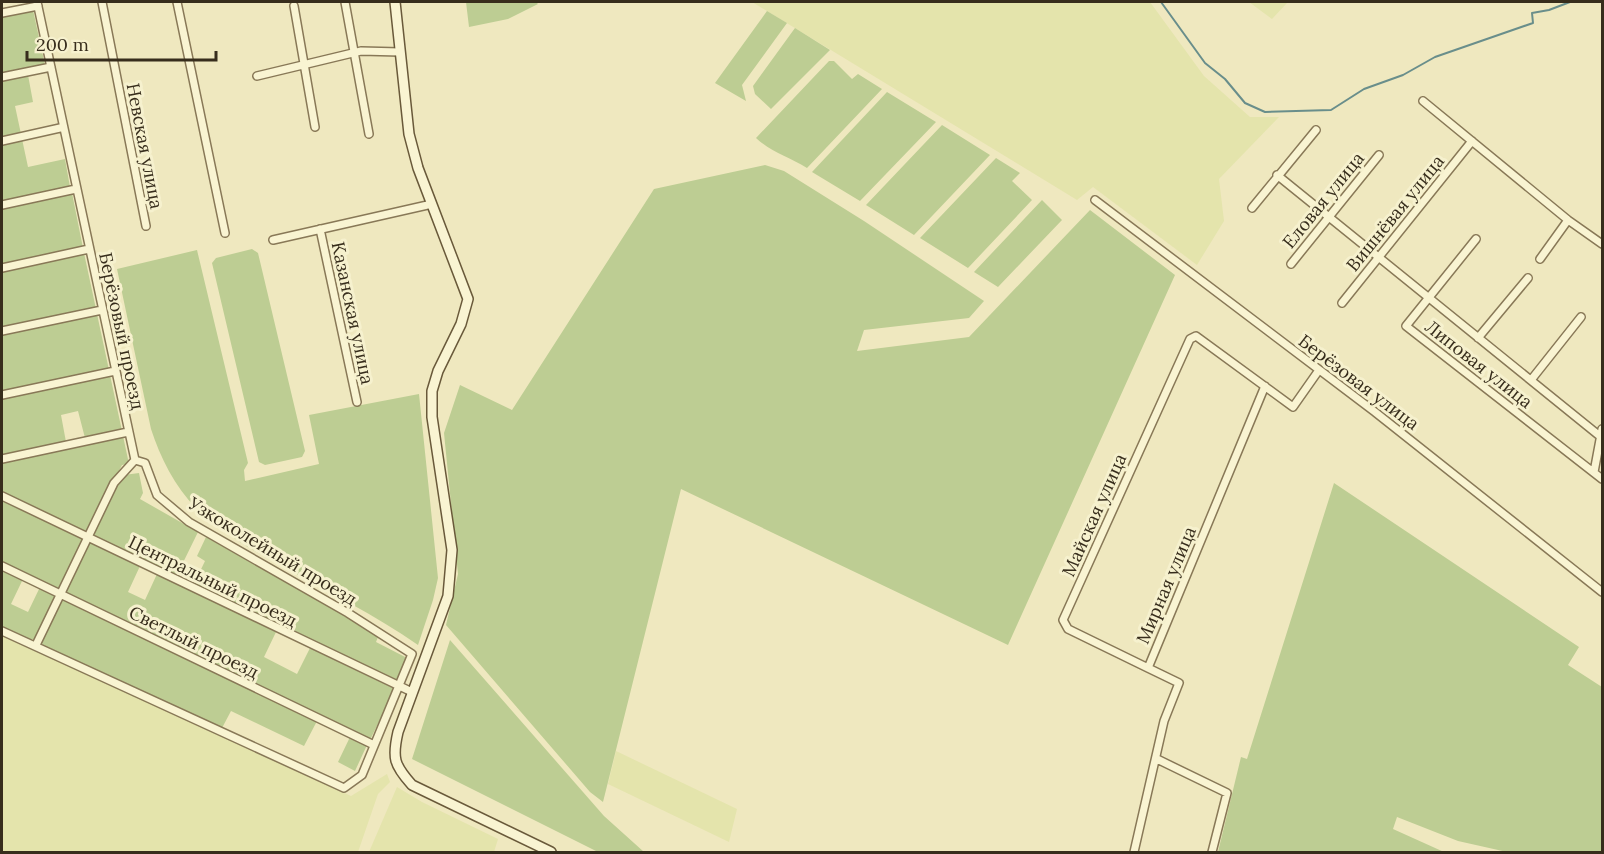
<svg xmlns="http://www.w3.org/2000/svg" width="1604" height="854" font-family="Lora,serif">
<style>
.farmland{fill:#e4e4ac}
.green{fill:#bdcd93}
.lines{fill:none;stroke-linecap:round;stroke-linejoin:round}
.stream{stroke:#698e8b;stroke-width:2}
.minor-casing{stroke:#887857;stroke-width:10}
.secondary-casing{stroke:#69593a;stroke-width:12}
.minor{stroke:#f9f4d2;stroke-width:7}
.secondary{stroke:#f9f4d2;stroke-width:9}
.labels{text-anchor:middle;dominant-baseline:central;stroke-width:6;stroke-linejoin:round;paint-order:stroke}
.street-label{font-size:18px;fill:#372d1c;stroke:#f6f1ce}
</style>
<rect width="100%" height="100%" fill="#efe8bf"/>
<!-- farmland -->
<path class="farmland" d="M752,2H1150L1204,76L1250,117H1279L1219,179L1224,221L1197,265L1093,187L1077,200Z
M1249,2H1288L1272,19Z
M2,635L351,796L387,774L390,782L378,794L358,852H2Z
M616,751L737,809L729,842L608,784Z
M397,787L422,802L498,839L494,852H369Z"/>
<!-- green -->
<path class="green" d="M466,2H536L538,4L508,19L469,27Z
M33,10L45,65L2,74V17Z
M767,11L787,23L742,85L746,101L715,83Z
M795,28L830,50L771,109L755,94L753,86Z
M829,61H834L852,79L858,74L882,89L807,168C789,157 771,152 756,138Z
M28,75L33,102L15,106L21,134L2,138V80Z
M887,92L936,122L860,201L812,172Z
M942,125L990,155L914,235L866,205Z
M22,139L28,167L65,159L70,187L2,201V144Z
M996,158L1020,173L1012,181L1032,200L968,268L920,238Z
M765,165L784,171L864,221L984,301L969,318L864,330L857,351L969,337L1090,210L1175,275L1008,645L681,489L603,802L590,792L446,625L458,574L444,433L460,385L512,410L654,189Z
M72,193L83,248L2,265V207Z
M1042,200L1062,220L998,287L974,272Z
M252,249L258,253L305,451L302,457L265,465L259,462L212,263L216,258Z
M197,250L248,463L244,470L245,481L319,464L309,415L419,394L438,578L433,600L418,645C375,615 329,592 283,567C253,550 221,533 196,508C175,487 160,457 151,429L117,269Z
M84,253L96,309L2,329V271Z
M97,314L109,370L2,392V334Z
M110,375L122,431L85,438L78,411L61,415L66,442L2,456V398Z
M123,436L129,464L122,465L86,534L2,493V462Z
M139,473L143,493L140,499L198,532L176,577L96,539L93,532L116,486L124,475Z
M1334,483L1579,647L1568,665L1602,687V852H1507L1458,841L1397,817L1393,829L1444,852H1218L1241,757L1247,759Z
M2,499L84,539L59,590L2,562Z
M206,537L348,617L378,637L376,642L409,659L397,684L193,586L205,561L197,556Z
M89,542L140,566L128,592L145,600L157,574L276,632L264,657L297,674L310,648L395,689L370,740L64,593Z
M2,569L23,579L11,604L28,612L40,587L57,595L36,638L31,640L2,628Z
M62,598L317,721L304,746L231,711L222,728L43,645L41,641Z
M450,640L604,816L644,852H598L412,759Z
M350,737L367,745L355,771L338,762Z"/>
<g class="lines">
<!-- stream -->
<path class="stream" d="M1161,2L1205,63L1225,79L1245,103L1265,112L1331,110L1364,89L1403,75L1435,57L1533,23L1532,13L1549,10L1570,2"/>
<!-- minor casing -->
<g class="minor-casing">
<path id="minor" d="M102,2L146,226
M177,2L225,233
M345,2L369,134
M294,6L315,127
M2,13L38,6
M257,76L361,51L400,52
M2,77L51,67
M1423,101L1568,220L1602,244
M2,141L60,128
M1277,175L1601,437
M1095,200L1375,412L1602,592
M2,205L76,189
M1252,208L1316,130
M320,229L357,402
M1476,239L1406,326L1602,479
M273,240L432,204
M1540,259L1568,220
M1291,264L1379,155
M2,268L89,249
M1342,303L1472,141
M2,331L102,310
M1478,338L1528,278
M1531,380L1581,317
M2,395L115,371
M2,459L128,432
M1594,472L1602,429
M2,496L412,692
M2,566L374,745
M2,631L344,788L362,775L412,654L348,613L189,522L157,495L145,463L135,460
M36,645L114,483L135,460L37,2
M1148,668L1068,629L1063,620L1190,339L1196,336L1293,407L1319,370
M1157,759L1227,793L1212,852
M1134,852L1164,721L1179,683L1148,668L1265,386"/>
</g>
<!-- secondary casing -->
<g class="secondary-casing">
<path id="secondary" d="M395,2L409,134L418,168L468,299L461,324L438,371L432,391V417L452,550L448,596L398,732C392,758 394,765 412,785L551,852"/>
</g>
<!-- minor -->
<use href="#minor" class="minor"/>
<!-- secondary -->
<use href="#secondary" class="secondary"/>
</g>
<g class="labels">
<!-- street labels -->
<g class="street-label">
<text transform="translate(145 146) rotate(79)">Невская улица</text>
<text transform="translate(1323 200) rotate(-51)">Еловая улица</text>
<text transform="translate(1395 213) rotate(-51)">Вишнёвая улица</text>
<text transform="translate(353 313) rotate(78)">Казанская улица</text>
<text transform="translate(122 331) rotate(78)">Берёзовый проезд</text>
<text transform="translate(1479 364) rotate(38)">Липовая улица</text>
<text transform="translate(1359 382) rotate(37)">Берёзовая улица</text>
<text transform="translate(1094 515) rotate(-66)">Майская улица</text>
<text transform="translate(273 551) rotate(31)">Узкоколейный проезд</text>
<text transform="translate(213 581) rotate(26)">Центральный проезд</text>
<text transform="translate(1166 585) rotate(-67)">Мирная улица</text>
<text transform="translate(194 642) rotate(26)">Светлый проезд</text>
</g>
</g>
<!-- border -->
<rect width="1604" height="854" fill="none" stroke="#372d1c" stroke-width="6"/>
<!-- scale -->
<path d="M27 51v9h189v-9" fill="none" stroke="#372d1c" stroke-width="3"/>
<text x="36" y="51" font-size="18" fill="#372d1c" stroke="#f6f1ce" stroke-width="4.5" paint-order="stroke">200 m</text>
</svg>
